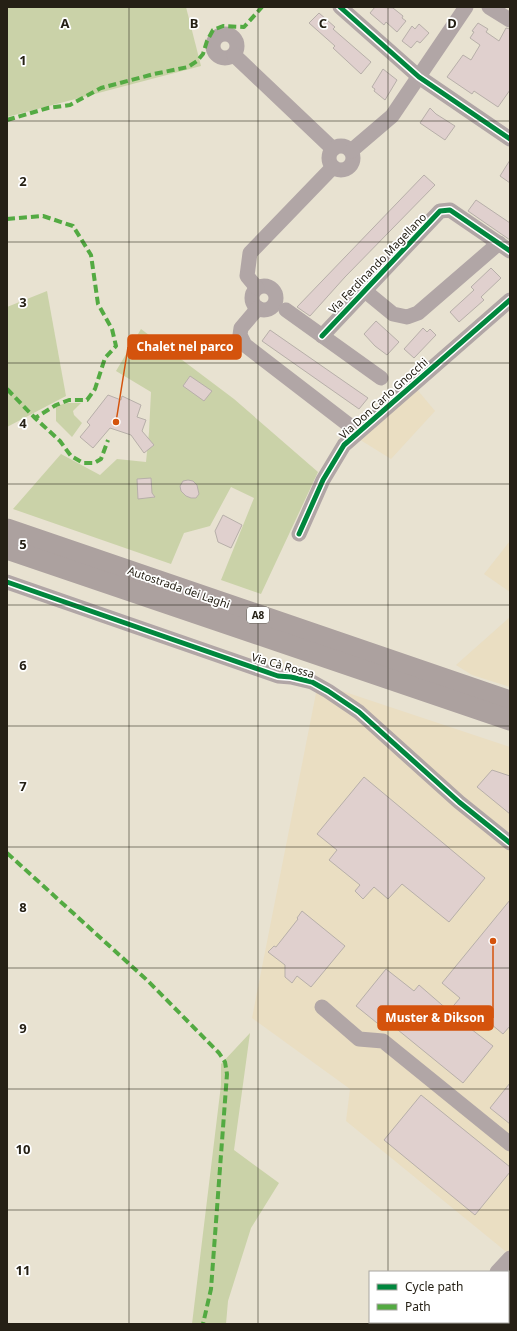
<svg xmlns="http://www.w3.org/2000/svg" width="517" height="1331" viewBox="0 0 517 1331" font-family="'Noto Sans',sans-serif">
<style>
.built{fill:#eadec2}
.green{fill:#cad2a8}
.building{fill:#e0d0ce;stroke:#b7afa9}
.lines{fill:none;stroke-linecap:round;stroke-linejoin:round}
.minor{stroke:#b1a6a6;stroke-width:15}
.highway{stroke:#aca19f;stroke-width:21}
.quiet{stroke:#53aa42;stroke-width:4;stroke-dasharray:8 4;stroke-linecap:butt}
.cycleway-casing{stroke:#fff;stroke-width:8}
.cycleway{stroke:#00873e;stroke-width:5}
.grid{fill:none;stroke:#252015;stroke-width:1;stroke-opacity:0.55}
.labels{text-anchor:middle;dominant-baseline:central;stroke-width:3.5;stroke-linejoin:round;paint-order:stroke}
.shield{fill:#fff;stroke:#66635b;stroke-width:1}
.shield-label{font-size:10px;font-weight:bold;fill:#252015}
.street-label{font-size:11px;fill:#252015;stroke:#fff}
.grid-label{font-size:13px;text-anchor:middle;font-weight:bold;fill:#252015;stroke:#fff;stroke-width:3.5;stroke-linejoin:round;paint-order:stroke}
.leader{fill:none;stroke:#d4530d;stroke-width:1.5}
.callout-dot{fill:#d4530d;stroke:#fff;stroke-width:1.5}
.callout{fill:#d4530d;stroke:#d4530d;stroke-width:1.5}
.callout-label{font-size:12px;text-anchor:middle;font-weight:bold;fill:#fff}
</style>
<rect width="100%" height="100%" fill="#e8e2d1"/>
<g class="built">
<polygon points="415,387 435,411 391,459 354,436"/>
<polygon points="510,541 510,592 484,574"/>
<polygon points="510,617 510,687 472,675 456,665"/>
<polygon points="318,683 510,747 510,1255 346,1121 350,1089 252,1018"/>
<polygon points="510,1272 510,1324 460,1324 462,1322 508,1322 508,1274"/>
</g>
<g class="green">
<polygon points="7,7 186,7 201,66 7,117"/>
<polygon points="47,291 66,396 7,427 7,307"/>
<polygon points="141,329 234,399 318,472 261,594 221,580 254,498 231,487 210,526 184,533 171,564 13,509 61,454 100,475 117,459 146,462 149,432 151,392 116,371"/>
<polygon points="67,403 81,403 73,411 74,415 82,423 72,437 56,421 56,406"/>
<polygon points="250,1033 234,1150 279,1183 251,1228 228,1301 226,1324 192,1324 221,1085 221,1064"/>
</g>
<g class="building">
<polygon points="375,7 393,8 403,16 402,18 406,21 397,32 386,22 384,25 370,13"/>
<polygon points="319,13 335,27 333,29 371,62 361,74 333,48 335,46 309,23"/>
<polygon points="478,23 488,29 486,32 499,41 506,28 510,29 510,90 498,107 474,91 472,94 447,77 463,55 471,60 480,45 470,38 474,32 472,31"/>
<polygon points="419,24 429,33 420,43 417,41 411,48 402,41 412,26 415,29"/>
<polygon points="383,69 397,80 385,100 374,91 375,89 372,87"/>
<polygon points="430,108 436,114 455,126 445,140 420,123"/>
<polygon points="510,160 510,183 500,176"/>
<polygon points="424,175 435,185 345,277 310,316 297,307"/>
<polygon points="476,200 510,223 510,240 468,211"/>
<polygon points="491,268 501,278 481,297 484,300 459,322 450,312 474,290 471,287"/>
<polygon points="376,321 399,342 387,355 375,346 364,334"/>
<polygon points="423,328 427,332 430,329 436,335 414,358 404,349"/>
<polygon points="270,330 368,398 359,409 262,341"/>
<polygon points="190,376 212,391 204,401 183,386"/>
<polygon points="108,395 121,400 122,396 141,405 137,417 146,420 142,431 154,445 144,453 131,435 110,428 93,448 80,437 90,425 87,422"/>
<polygon points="151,478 152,493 155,497 138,499 137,479"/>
<polygon points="188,480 193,481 197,485 199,494 196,498 191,498 186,496 181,491 180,486 183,481"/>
<polygon points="223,515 242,525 231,548 218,542 215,531"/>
<polygon points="492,770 510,776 510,814 477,787"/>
<polygon points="364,777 485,878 449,922 402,884 388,899 374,887 363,899 355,891 360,885 329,860 337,850 317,834"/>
<polygon points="510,900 510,1026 503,1034 473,1009 462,1022 493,1046 463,1083 387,1021 382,1027 356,1006 386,969 414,991 419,985 449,1011 460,998 442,983"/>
<polygon points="302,911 345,946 311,987 297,976 292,983 285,977 285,965 268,952 274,946 276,947 298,919 297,918"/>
<polygon points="510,1083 510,1124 490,1108"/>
<polygon points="421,1095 510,1167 510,1172 475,1215 384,1140"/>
</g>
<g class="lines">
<g class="minor">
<polyline points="340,7 419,77 510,139"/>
<polyline points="489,7 510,20"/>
<circle cx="225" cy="46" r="12"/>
<polyline points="234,55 333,149"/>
<circle cx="341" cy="158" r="12"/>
<polyline points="351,151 392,116 466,7"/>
<circle cx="264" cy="298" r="12"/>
<polyline points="257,288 247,276 250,253 333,167"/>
<polyline points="365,291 393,314 407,317 418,313 499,243"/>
<polyline points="258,308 241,328 240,335 245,345 358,432"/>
<polyline points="286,310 381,378"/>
<polyline points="322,336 440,211 450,210 510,251"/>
<polyline points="299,534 323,480 344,445 510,300"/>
<polyline points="7,582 278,676 291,677 312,682 328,691 359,712 459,802 510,843"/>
<polyline points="322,1007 359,1039 383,1041 510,1144"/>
<polyline points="497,1272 510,1258"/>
<polyline points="449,1324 451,1322"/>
</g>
<g class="highway">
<polyline points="7,529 510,701"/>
<polyline points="7,549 510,720"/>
</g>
<g class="quiet">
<polyline points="7,120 48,108 70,105 101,88 154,74 188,67 197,61 203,54 207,41 213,30 223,26 244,27 262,7"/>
<polyline points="7,219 43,216 73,226 91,255 98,304 112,329 116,346 105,358 95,389 87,400 69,400 56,405 35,418"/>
<polyline points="7,389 35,418 60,441 71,456 83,463 94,463 101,459 108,440"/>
<polyline points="7,853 148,981 219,1053 225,1062 227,1074 211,1289 203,1324"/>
</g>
<defs>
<g id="cycleway">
<polyline points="340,7 419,77 510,139"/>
<polyline points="322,336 440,211 450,210 510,251"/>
<polyline points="299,534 323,480 344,445 510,300"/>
<polyline points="7,582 278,676 291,677 312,682 328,691 359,712 459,802 510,843"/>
</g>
</defs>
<use href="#cycleway" class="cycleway-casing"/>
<use href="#cycleway" class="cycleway"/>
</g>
<path class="grid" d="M129,7V1324M258,7V1324M388,7V1272M7,121H510M7,242H510M7,363H510M7,484H510M7,605H510M7,726H510M7,847H510M7,968H510M7,1089H510M7,1210H510M388,1322V1324"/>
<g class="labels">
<rect class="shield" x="247" y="607" width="22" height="16" rx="3"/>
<g class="shield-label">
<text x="258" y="615">A8</text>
</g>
<g class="street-label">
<text transform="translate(377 263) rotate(-46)">Via Ferdinando Magellano</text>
<text transform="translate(383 398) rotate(-42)">Via Don Carlo Gnocchi</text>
<text transform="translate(179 587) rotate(19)">Autostrada dei Laghi</text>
<text transform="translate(283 665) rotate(16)">Via Cà Rossa</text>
</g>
</g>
<g class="grid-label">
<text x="65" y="28">A</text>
<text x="194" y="28">B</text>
<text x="323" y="28">C</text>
<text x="452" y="28">D</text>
<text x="23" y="65">1</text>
<text x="23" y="186">2</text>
<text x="23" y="307">3</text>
<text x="23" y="428">4</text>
<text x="23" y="549">5</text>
<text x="23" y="670">6</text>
<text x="23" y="791">7</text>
<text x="23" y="912">8</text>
<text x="23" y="1033">9</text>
<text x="23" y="1154">10</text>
<text x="23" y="1275">11</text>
</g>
<path class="leader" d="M116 422L128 347M493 941L493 1018"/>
<g class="callout-dot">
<circle cx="116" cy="422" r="4"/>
<circle cx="493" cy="941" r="4"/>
</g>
<g class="callout">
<rect x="128" y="335" width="113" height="24" rx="4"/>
<rect x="378" y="1006" width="115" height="24" rx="4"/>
</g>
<g class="callout-label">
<text x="185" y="351">Chalet nel parco</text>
<text x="435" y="1022">Muster &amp; Dikson</text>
</g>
<rect width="517" height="1331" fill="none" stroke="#252015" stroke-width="16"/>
<rect x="369" y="1271" width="140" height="52" fill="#ffffff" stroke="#a8a6a1"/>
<rect x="377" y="1284" width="20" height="6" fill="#00873e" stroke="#a8a6a1"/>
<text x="405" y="1291" font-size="12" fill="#252015">Cycle path</text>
<rect x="377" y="1304" width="20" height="6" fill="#53aa42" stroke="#a8a6a1"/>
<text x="405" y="1311" font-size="12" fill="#252015">Path</text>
</svg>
